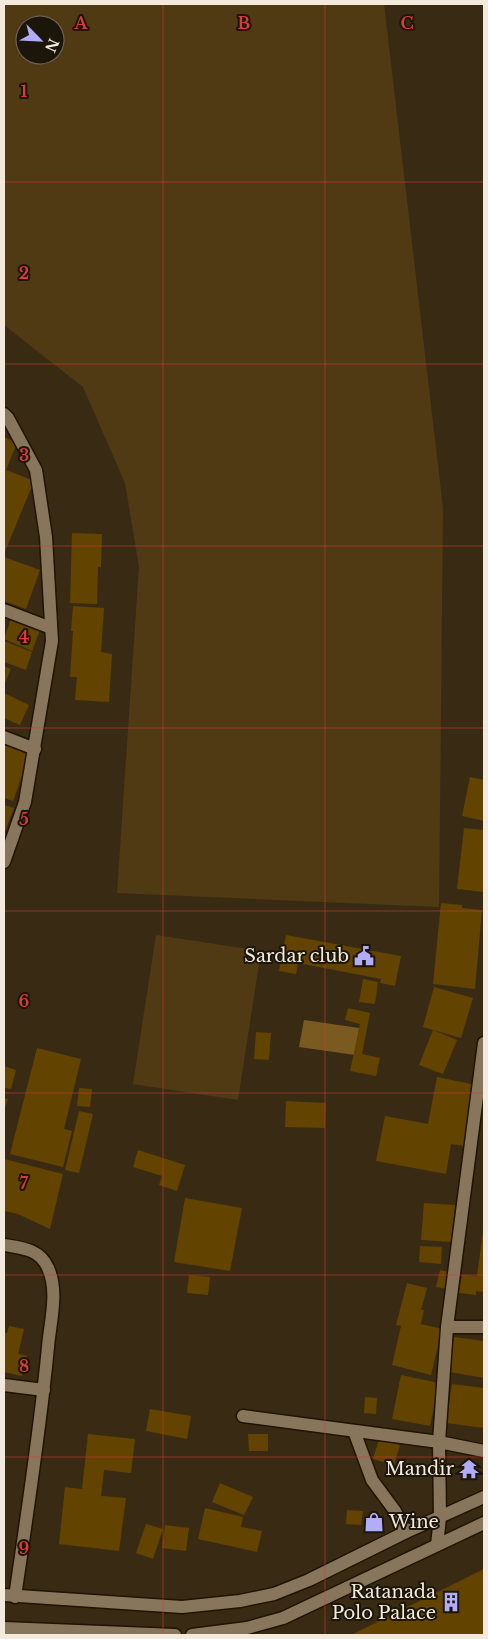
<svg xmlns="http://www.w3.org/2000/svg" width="488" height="1639" viewBox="0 0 488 1639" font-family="'Libre Baskerville',serif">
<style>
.green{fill:#503a14;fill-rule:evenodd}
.water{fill:#7a5a20}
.building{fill:#624300}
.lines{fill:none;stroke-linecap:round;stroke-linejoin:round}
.minor-casing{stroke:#201300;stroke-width:15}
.minor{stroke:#87765c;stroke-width:12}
.grid{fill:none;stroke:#d93b3a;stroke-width:1;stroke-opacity:0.55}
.labels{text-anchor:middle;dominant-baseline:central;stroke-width:4;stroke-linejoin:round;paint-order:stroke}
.poi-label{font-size:18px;fill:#f4eadc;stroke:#1b150a;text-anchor:end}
.grid-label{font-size:16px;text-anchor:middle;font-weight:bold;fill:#d93b3a;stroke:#1b150a;stroke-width:4;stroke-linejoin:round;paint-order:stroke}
</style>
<rect width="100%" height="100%" fill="#392b13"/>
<g class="green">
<path d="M4,4H384L443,508L439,907L117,893L139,567L125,483L83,387L4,325ZM25,25H55V55H25Z"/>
<polygon points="156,935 261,951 238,1100 133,1084"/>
</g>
<polygon class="water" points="304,1020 359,1028 355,1055 299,1047"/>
<g class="building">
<polygon points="4,437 17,443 6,470 34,481 4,554"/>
<polygon points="72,533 102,534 101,567 98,567 97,604 70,603"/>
<polygon points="4,557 40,570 26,609 4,601"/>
<polygon points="73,606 104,608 101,652 112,654 109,702 75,700 77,677 70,677 73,631 71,631"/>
<polygon points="11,618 40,630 32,651 4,639"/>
<polygon points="4,641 32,652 26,670 4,662"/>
<polygon points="4,666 11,669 4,685"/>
<polygon points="4,693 29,705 20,725 4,718"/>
<polygon points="4,742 31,751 13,801 4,798"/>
<polygon points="470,777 484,780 484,821 462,816"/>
<polygon points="4,805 14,808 4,834"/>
<polygon points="464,828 484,830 484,892 457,889"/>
<polygon points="441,903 462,905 462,908 482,910 475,989 433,984"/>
<polygon points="286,935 401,956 395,986 380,983 381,979 298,963 296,974 279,971"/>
<polygon points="363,979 378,982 375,1004 359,1002"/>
<polygon points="434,987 473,998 461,1038 423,1027"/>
<polygon points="348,1008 370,1013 362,1054 380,1058 376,1076 350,1071 360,1024 345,1020"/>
<polygon points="433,1030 457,1040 443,1074 419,1065"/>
<polygon points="256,1032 271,1033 269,1060 254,1059"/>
<polygon points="37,1048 81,1059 64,1129 72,1131 63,1167 10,1154"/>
<polygon points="4,1066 16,1070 11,1089 4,1088"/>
<polygon points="437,1077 476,1085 464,1146 451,1144 446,1174 376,1161 385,1116 428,1124"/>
<polygon points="79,1088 92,1089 90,1107 77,1106"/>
<polygon points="4,1098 8,1099 4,1110"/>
<polygon points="286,1101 326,1103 325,1128 285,1127"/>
<polygon points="79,1111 93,1114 79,1173 65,1170"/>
<polygon points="138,1150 185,1165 177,1191 159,1185 162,1176 133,1167"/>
<polygon points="4,1159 63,1174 50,1229 18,1214 4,1211"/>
<polygon points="185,1198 242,1208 230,1271 174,1262"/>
<polygon points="424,1203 455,1205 452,1242 421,1240"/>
<polygon points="483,1231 484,1292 476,1291 476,1295 459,1293 462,1275 477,1276"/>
<polygon points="420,1246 442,1247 441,1264 419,1262"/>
<polygon points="440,1270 450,1272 446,1289 436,1287"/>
<polygon points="189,1275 210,1277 208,1295 187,1293"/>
<polygon points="407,1283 427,1288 421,1310 424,1310 421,1324 442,1329 431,1375 392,1365 401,1326 396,1325"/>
<polygon points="9,1326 24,1329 18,1354 27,1356 22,1376 4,1372 4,1332 7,1333"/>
<polygon points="454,1337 484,1341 484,1378 449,1372"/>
<polygon points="401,1375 439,1383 430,1426 392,1419"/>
<polygon points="452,1384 484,1388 484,1428 446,1423"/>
<polygon points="365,1397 377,1398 376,1414 364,1413"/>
<polygon points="150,1409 191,1416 187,1439 146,1431"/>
<polygon points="88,1434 135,1439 131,1473 104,1470 101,1496 126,1498 119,1551 59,1544 65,1487 82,1489"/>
<polygon points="248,1434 268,1434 268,1451 249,1451"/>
<polygon points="379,1439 400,1445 394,1465 373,1459"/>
<polygon points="220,1483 253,1497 244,1515 212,1502"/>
<polygon points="205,1508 243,1517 241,1527 262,1531 257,1552 198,1539"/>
<polygon points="347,1510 363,1511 361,1525 346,1524"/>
<polygon points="146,1524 163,1529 153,1559 136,1553"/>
<polygon points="165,1525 189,1528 186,1551 162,1548"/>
<polygon points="484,1569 484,1635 351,1635"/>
</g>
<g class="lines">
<defs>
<g id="minor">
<polyline points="4,414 8,418 36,470 46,537 52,641 25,802 4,862"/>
<polyline points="4,610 51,628"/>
<polyline points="4,737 35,749"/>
<path d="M4,1245C22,1248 40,1249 48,1268C59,1292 50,1322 48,1347C40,1431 27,1514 15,1597"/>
<polyline points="447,1327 484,1327"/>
<polyline points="4,1385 44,1390"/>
<polyline points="243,1416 439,1442 484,1451"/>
<polyline points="354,1431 372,1480 395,1511 406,1532"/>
<polyline points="437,1545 440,1518 439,1442 447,1327 484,1043"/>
<polyline points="4,1595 182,1607 240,1601 274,1594 309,1580 406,1532 484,1497"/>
<polyline points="4,1628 175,1635"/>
<polyline points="192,1635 247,1628 283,1618 484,1523"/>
</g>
</defs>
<use href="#minor" class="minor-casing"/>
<use href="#minor" class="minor"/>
</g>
<path class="grid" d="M163,4V1635M325,4V1635M4,182H484M4,364H484M4,546H484M4,728H484M4,911H484M4,1093H484M4,1275H484M4,1457H484"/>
<defs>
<symbol id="civic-bare" viewBox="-9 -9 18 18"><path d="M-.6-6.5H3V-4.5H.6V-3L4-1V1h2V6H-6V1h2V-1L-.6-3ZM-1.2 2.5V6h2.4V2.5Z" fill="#b1adfa" stroke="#1b150a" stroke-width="2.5" paint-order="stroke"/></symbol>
<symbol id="temple-bare" viewBox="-9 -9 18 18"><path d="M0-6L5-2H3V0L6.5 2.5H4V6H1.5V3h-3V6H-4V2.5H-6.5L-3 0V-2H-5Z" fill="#b1adfa" stroke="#1b150a" stroke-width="2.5" paint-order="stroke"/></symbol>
<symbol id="shop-bare" viewBox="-9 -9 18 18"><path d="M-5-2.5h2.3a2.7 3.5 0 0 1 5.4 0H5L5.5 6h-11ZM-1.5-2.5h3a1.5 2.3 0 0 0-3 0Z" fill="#b1adfa" stroke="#1b150a" stroke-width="2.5" paint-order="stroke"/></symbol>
<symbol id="building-bare" viewBox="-9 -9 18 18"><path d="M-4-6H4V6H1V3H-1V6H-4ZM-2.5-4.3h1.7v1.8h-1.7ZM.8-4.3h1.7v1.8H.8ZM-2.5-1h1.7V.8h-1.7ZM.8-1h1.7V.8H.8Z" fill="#b1adfa" stroke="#1b150a" stroke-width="2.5" paint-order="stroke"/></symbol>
</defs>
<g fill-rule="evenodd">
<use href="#civic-bare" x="350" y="942" width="28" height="28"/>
<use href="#temple-bare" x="455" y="1455" width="28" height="28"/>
<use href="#shop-bare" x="360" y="1508" width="28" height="28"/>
<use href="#building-bare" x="437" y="1588" width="28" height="28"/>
</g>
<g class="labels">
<g class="poi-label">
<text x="349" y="956">Sardar club</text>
<text x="454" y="1469">Mandir</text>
<text x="389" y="1522" text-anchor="start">Wine</text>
<text x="436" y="1592">Ratanada<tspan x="436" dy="21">Polo Palace</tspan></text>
</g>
</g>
<g class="grid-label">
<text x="81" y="29">A</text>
<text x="244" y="29">B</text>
<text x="407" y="29">C</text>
<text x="24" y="97">1</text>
<text x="24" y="279">2</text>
<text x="24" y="461">3</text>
<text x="24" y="643">4</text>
<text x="24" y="825">5</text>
<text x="24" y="1007">6</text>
<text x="24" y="1189">7</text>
<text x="24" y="1372">8</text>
<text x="24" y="1554">9</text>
</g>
<rect width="488" height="1639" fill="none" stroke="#f4eadc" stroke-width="10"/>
<g transform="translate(40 40) rotate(114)"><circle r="24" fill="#1b150a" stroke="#726a5e"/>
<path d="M0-4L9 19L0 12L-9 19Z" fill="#b1adfa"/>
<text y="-8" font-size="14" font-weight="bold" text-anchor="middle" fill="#f4eadc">N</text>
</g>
</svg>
